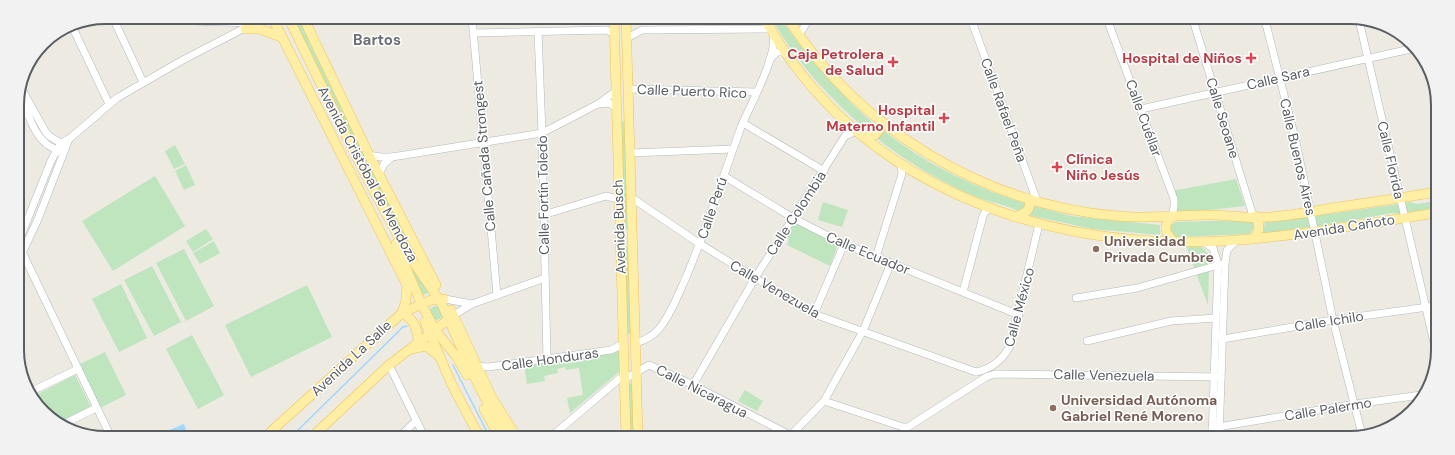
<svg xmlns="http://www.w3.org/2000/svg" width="1455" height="455" viewBox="0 0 1455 455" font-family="'DM Sans',sans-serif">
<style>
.green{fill:#bee5be}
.water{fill:#a0d7ff}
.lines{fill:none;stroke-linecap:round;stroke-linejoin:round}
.stream{stroke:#a0d7ff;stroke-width:1.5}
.minor-casing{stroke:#b4b8bc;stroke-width:8}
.major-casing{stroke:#f2c356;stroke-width:10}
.minor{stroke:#fff;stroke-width:7}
.major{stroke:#ffefa5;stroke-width:9}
.health-dot{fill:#e0444e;stroke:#fff;stroke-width:1.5}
.education-dot{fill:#8d6e63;stroke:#fff;stroke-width:1.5}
.labels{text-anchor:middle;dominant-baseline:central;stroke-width:3;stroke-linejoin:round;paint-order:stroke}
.health-label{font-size:14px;font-weight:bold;fill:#be3a42;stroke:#fff;text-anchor:end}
.street-label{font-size:14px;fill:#5a5e63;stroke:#fff}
.education-label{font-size:14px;font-weight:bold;fill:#785e54;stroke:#fff;text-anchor:start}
.neighbourhood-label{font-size:15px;font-weight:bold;fill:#6b7075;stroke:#fff}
.rim{fill:none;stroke:#5a5e63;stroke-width:2}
</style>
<rect width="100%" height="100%" fill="#edeae2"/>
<g class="green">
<polygon points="293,17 299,17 310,44 412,249 415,261 395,226"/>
<path d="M772,19H781C810,59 841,97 879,128L869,132C830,99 797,63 772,19Z"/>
<polygon points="622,121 625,123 628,228 626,230 623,230 620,122"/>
<path d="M883,130C925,164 975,188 1027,204L1023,214C1008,204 990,203 974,196C938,181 906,161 875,137Z"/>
<polygon points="175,145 185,164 174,169 165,151"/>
<polygon points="186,165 195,185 184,190 175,171"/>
<polygon points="155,176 185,226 113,271 82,221"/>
<polygon points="1236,179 1245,206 1174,214 1172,191"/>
<polygon points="1436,201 1436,208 1406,213 1404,203 1410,202 1417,204"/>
<polygon points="823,202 848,210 842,227 818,220"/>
<polygon points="1399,204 1401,214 1392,213 1317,227 1315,216"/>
<polygon points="1031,205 1071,216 1160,225 1160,235 1093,229 1028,215"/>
<polygon points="1308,217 1310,227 1263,234 1265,222"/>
<polygon points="1249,220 1253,223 1254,228 1249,234 1176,237 1171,233 1170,226 1176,222"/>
<polygon points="795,223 838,244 830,266 787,245 789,240 785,237 792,225"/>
<polygon points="206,229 213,239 193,252 186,241"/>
<polygon points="214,241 220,253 200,264 193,253"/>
<path d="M1186,245C1200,246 1210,247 1209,263L1194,268Z"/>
<polygon points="624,247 628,247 631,334 625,333"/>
<polygon points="184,249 214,306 186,321 156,263"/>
<polygon points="402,251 430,292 420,296"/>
<polygon points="152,266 181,322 154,336 124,280"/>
<polygon points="1209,268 1208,305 1196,273"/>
<polygon points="121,284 147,338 119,352 92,299"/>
<polygon points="307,285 332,337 251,377 225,325"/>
<circle cx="436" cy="313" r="7"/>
<polygon points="192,335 224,395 198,409 166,349"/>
<polygon points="619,349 620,371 570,413 567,398 583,395 579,368 566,370 565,367 557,369 558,373 544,376 545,381 527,384 524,364"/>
<polygon points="105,352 126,395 100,408 80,364"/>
<polygon points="75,375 91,407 60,422 43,412 34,396"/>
<polygon points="633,383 634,436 631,436 628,384"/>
<polygon points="745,390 763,401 757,411 738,401"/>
</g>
<polygon class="water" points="184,424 187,433 181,435 169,435 167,431"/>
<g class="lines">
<g class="stream">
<polyline points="453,365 489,436"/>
<polyline points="292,436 403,327 407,326"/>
</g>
<defs>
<g id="minor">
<polyline points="101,18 253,23"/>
<polyline points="113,18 143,82"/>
<polyline points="472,18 497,295"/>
<polyline points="971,19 1037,201"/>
<polyline points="1107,19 1174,199 1174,206 1172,217"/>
<polyline points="1193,20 1253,216"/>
<polyline points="1265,20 1296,142 1333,320 1362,435"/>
<polyline points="1359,20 1435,347"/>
<polyline points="71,24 109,104"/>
<polyline points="538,31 542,133 547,359"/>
<polyline points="473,33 606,30 614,33"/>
<polyline points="799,35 809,19"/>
<polyline points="627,38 642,30 771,29"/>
<polyline points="770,59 777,52 786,52"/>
<polyline points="20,86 45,131 49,136 64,145"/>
<polyline points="628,89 756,92"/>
<path d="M25,98C25,112 36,137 48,145C52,148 56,149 60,152"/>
<polyline points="598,104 610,103 616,108"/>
<polyline points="1141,109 1415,48"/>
<polyline points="17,119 31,110"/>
<polyline points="743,123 824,171"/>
<polyline points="630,153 733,149"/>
<polyline points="369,155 380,157 392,157 542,133 598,104 616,91"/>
<polyline points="379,174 384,164 392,157"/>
<polyline points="724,176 793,218 844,244 1019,315"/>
<polyline points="632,198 700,244 814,314 976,372"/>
<polyline points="543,215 606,196 618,199"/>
<polyline points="1203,242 1213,248 1218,264 1212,438"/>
<polyline points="18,243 51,161 61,143 69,139 117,98 181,61 266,17"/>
<polyline points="23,254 110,435"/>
<polyline points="876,257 902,174 901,164"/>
<polyline points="18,262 38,219 69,139"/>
<polyline points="963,292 983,216 985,212 990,209"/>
<polyline points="1076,298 1137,288 1222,264"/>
<polyline points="445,299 472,304"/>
<polyline points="814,314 844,244"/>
<polyline points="454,315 472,304 545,278"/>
<polyline points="1223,339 1333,320 1435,306"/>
<polyline points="1087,341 1171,321 1216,318"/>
<path d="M636,343C645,340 653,336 659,329C671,314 679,293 687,275C707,227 723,177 741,127C750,105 778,56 773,34"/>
<polyline points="389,365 424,436"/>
<polyline points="477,366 488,367 611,350 623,344"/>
<path d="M976,372C991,369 1003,359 1010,346L1039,224"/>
<polyline points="693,385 755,278 845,136 858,130"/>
<polyline points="32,391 78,369"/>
<polyline points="824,401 903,427 908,427 986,377 995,374 1221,377"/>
<polyline points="64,424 96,408"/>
<polyline points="1212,428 1355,404 1421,395"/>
<polyline points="400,436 416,421"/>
<polyline points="552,436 619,379 630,376 649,365 693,385 790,435"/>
<polyline points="789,437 824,401 863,331 891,263"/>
<polyline points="1219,438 1225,264 1227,250 1237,240"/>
</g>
<g id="major">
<polyline points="272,17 408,287"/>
<polyline points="288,17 365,174 408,254 442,304 470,368 488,404 507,436"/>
<polyline points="303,17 369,155 436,285"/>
<polyline points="614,18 626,436"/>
<polyline points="626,18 638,436"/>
<path d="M765,19C855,184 1042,251 1222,241C1294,237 1365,224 1436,213"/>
<path d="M788,19C860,130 985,205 1117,216C1148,219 1179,215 1210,215C1229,215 1249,219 1268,217C1290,216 1311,212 1332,208C1367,203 1401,198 1436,192"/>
<polyline points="255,22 258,17"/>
<polyline points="245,29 260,29 281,37"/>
<polyline points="864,136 875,135 884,124"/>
<path d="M1014,217C1025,214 1033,210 1028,198"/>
<path d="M1171,218C1162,226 1166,234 1173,241"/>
<path d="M1252,239C1260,233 1261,225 1255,216"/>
<polyline points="396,244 421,303 435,330 456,356 467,375"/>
<polyline points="451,310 492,398 516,436"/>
<path d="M402,313C414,319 418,329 418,342"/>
<polyline points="402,313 406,300 407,285"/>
<polyline points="425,322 452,385 479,436"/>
<polyline points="411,349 426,346 439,356"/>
<polyline points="484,409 499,436"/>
<polyline points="267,435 402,313 431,300 444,299"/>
<polyline points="313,436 389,365 453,316"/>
</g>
</defs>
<use href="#minor" class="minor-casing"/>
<use href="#major" class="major-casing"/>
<use href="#minor" class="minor"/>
<use href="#major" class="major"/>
</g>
<g class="health-dot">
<path d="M1249 52h4v4h4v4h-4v4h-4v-4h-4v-4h4z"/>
<path d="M891 56h4v4h4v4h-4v4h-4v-4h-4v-4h4z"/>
<path d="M942 112h4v4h4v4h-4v4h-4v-4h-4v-4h4z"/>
<path d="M1055 161h4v4h4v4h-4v4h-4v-4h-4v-4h4z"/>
</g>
<g class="education-dot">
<circle cx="1096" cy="249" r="4"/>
<circle cx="1053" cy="408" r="4"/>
</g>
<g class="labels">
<g class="health-label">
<text x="884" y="54">Caja Petrolera<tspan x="884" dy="16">de Salud</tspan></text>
<text x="1242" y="58">Hospital de Niños</text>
<text x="935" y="110">Hospital<tspan x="935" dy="16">Materno Infantil</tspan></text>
<text x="1066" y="159" text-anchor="start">Clínica<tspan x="1066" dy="16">Niño Jesús</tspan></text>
</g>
<g class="street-label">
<text transform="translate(1278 78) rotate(-13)">Calle Sara</text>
<text transform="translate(692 91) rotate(2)">Calle Puerto Rico</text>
<text transform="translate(1004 110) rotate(70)">Calle Rafael Peña</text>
<text transform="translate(1144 118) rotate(70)">Calle Cuéllar</text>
<text transform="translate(1223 118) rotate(73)">Calle Seoane</text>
<text transform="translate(484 156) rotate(-95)">Calle Cañada Strongest</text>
<text transform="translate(1298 157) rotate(77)">Calle Buenos Aires</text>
<text transform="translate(1391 160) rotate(77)">Calle Florida</text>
<text transform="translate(368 174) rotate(62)">Avenida Cristóbal de Mendoza</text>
<text transform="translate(543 195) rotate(-91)">Calle Fortín Toledo</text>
<text transform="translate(712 208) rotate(-71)">Calle Perú</text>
<text transform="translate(796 213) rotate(-57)">Calle Colombia</text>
<text transform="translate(619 227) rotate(-92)">Avenida Busch</text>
<text transform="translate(1344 227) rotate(-9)">Avenida Cañoto</text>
<text transform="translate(868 253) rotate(23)">Calle Ecuador</text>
<text transform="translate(775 289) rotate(30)">Calle Venezuela</text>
<text transform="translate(1019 307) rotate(-75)">Calle México</text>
<text transform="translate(1329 321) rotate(-9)">Calle Ichilo</text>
<text transform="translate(351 358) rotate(-43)">Avenida La Salle</text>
<text transform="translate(550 359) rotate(-8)">Calle Honduras</text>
<text transform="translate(1104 375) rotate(1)">Calle Venezuela</text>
<text transform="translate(702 391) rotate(27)">Calle Nicaragua</text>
<text transform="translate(1328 409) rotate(-9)">Calle Palermo</text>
</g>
<g class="education-label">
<text x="1104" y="241">Universidad<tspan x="1104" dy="16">Privada Cumbre</tspan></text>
<text x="1061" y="400">Universidad Autónoma<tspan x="1061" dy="16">Gabriel René Moreno</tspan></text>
</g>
<g class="neighbourhood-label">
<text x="377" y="40">Bartos</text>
</g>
</g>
<path d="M0 0H1455V455H0ZM105 24H1350A81 81 0 0 1 1431 105V350A81 81 0 0 1 1350 431H105A81 81 0 0 1 24 350V105A81 81 0 0 1 105 24Z" fill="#f2f2f3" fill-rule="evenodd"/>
<path class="rim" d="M105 24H1350A81 81 0 0 1 1431 105V350A81 81 0 0 1 1350 431H105A81 81 0 0 1 24 350V105A81 81 0 0 1 105 24Z"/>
</svg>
